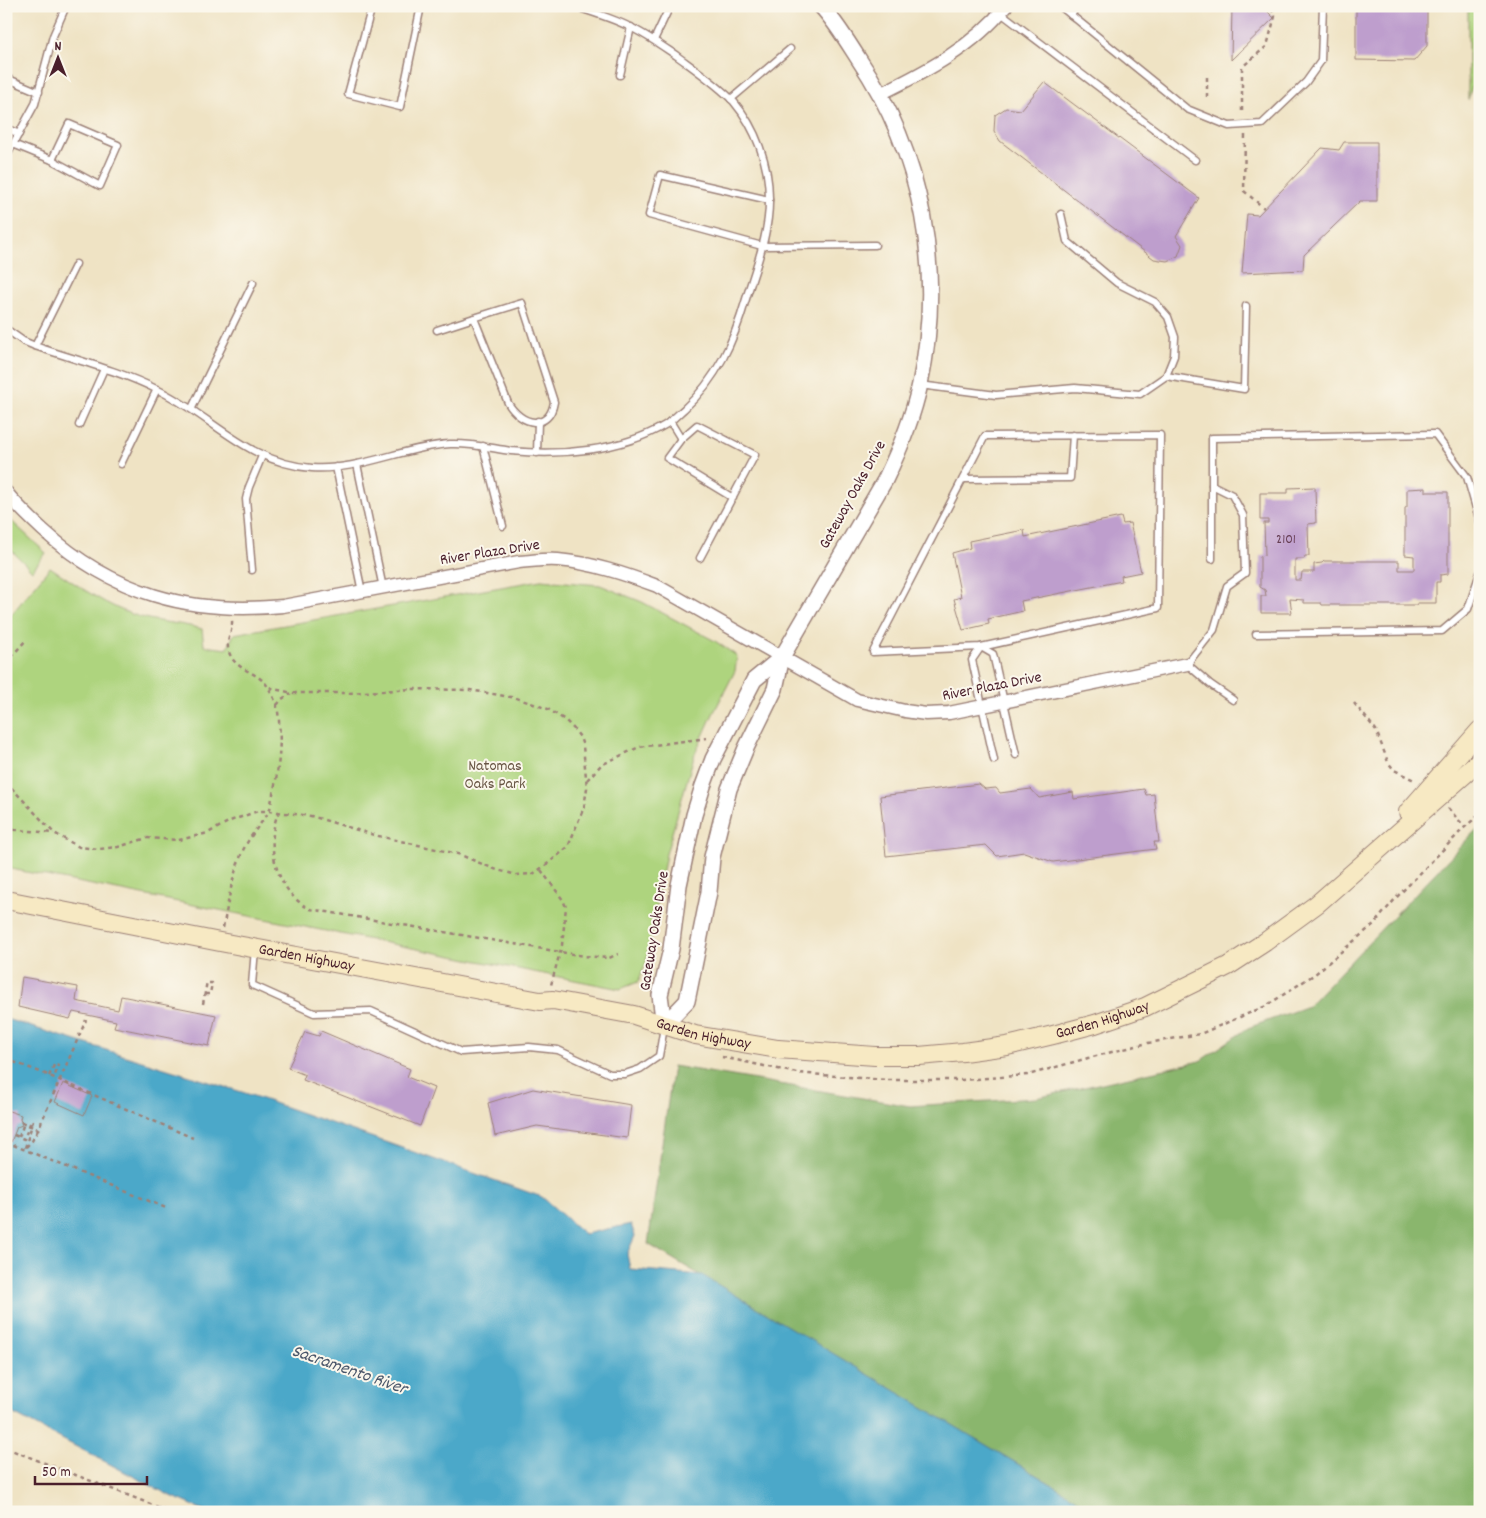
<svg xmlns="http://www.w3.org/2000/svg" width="1486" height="1518" viewBox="0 0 1486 1518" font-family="Dekko,sans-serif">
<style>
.green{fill:#aed47e;stroke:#7c7a54}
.forest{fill:#8ab66d;stroke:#6a6a4c}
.water{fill:#4ba8c9;stroke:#4a647a}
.building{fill:#be9ecd}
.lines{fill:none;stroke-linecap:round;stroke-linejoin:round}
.service-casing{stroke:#9c8178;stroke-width:9}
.minor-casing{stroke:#9c8178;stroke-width:15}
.tertiary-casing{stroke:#9c8178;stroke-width:18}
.secondary-casing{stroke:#9c8178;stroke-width:20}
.path{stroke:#9c8178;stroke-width:2.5;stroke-dasharray:4 4;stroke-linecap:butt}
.service{stroke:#fff;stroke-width:6}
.minor{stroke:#fff;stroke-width:12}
.tertiary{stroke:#fff;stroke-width:15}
.secondary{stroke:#f7e9c3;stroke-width:18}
.path-bridge{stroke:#9c8178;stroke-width:2.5;stroke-dasharray:4 4;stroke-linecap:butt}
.labels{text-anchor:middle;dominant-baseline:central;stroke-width:4;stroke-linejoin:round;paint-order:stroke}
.number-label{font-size:14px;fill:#673f54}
.street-label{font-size:16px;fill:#4a1f2b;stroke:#fbf7ec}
.park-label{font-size:16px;fill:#685544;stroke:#fbf7ec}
.water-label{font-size:18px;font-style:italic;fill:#4a566a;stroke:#fbf7ec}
</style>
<rect width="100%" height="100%" fill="#fbf7ec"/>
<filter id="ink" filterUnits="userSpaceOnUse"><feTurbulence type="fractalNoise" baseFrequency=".02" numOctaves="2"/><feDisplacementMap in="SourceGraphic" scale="10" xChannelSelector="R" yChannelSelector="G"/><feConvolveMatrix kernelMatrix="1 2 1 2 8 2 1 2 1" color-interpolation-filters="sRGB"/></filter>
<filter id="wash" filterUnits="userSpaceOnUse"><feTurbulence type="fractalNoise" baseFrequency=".0096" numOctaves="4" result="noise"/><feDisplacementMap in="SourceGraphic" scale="20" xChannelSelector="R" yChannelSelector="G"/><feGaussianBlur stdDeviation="1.12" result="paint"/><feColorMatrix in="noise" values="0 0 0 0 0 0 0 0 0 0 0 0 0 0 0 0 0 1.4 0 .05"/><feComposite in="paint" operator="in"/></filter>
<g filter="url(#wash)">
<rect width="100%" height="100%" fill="#efe3c4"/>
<g class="green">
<polygon points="1468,6 1480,6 1480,63 1468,100"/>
<polygon points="6,516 46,553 32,571 6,545"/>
<path d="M50,567C79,586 108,608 141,617C161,623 182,623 202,629L204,646L227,649L234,634L541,580L600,585L642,602L715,641L737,656L735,671L712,716L694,756L666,854L646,964L638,982L620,989L6,868V621Z"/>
</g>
<polygon class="forest" points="1480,826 1480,1512 1098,1512 648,1244 673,1066 910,1106 1036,1098 1200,1061 1248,1028 1308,1006"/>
<polygon class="water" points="6,1019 245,1093 542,1197 584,1234 631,1224 635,1236 627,1254 630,1269 702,1275 1098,1512 208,1512 169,1495 6,1410"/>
<g id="blocks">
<g class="building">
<polygon points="1232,6 1262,6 1274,18 1231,60"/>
<polygon points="1356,6 1427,6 1427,46 1414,61 1356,60"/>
<polygon points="1044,82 1199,198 1176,236 1182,245 1178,256 1167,261 1154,259 1000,141 994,131 995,115 1006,108 1021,110"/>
<polygon points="1344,142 1377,142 1377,201 1360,201 1304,255 1303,270 1242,273 1247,214 1258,215 1322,148 1339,150"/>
<polygon points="1315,487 1316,523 1308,524 1309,556 1305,556 1304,559 1295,559 1295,580 1301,580 1302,572 1314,572 1314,564 1322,563 1324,561 1399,561 1399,570 1414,570 1414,556 1405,555 1405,508 1407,507 1407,489 1426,488 1426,492 1448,492 1448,574 1440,575 1440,582 1436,582 1436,603 1417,603 1417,605 1322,605 1321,603 1304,603 1304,600 1290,599 1292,613 1261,613 1261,596 1266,596 1265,590 1260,587 1260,556 1265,555 1264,523 1268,523 1268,520 1260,520 1260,493 1288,493 1288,488"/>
<polygon points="1121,517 1123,524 1130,523 1141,572 1121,576 1122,581 1021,601 1023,611 988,619 989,624 963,630 954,599 961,597 952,553 970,548 969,541 1024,530 1025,537"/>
<polygon points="979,784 985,789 996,788 1000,793 1031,789 1039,798 1073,792 1074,799 1144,789 1146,795 1154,794 1159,842 1154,842 1156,849 1053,862 1024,852 997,856 986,845 886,856 880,796"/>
<polygon points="22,977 78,987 76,1001 118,1010 121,996 216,1015 209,1046 114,1027 116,1021 73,1012 70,1019 18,1007"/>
<polygon points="321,1031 410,1069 407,1077 434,1088 420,1126 303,1080 305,1075 288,1068 305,1032 319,1036"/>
<polygon points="63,1083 92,1096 84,1115 55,1102"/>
<polygon points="533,1089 631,1105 627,1138 537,1126 495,1136 488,1103"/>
<polygon points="6,1110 21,1115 20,1119 22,1125 17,1127 11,1142 6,1140"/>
</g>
</g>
</g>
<g filter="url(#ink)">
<use href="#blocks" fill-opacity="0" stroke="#9c8178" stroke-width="1"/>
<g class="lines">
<defs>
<g id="service">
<polyline points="372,6 348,94 400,107 421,6"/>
<polyline points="1060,6 1187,109 1229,126 1262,124 1306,82 1321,61 1323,6"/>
<polyline points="1001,13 1195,160"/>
<polyline points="1071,15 1077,6"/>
<polyline points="654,40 670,6"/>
<polyline points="620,75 631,27"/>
<polyline points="6,78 39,92"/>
<polyline points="731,99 790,49"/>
<polygon points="69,124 118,145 100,186 52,160"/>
<polyline points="6,128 19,134"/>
<polyline points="13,144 52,160"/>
<polyline points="6,157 35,104 53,36 66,6"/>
<polyline points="769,200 660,175 649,215 762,246 875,245"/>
<polyline points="1061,214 1067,241 1117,283 1155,302 1168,317 1175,337 1174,356 1166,376 1244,389 1246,306"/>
<path d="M522,303L554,402C549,432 521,425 508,403L474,318Z"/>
<path d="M6,329L23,341L35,346C75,360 118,370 156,389C212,415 246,463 312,468C360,471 403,447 450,444C471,443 490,448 511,451C560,456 621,451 665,425C672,421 678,414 684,409C717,379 734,341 746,299C756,266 770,232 769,198C769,164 756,128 734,102C718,85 696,70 677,56C662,46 647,35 630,27C612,18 592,12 573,6"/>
<polyline points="437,330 474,318"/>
<polyline points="35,346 76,264"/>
<polyline points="920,385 996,395 1075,388 1140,394 1166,376"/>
<polyline points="192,408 253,283"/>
<polyline points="670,421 681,439"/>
<polyline points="79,425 104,369"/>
<polygon points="1160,435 1158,608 981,647 873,652 985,436"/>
<polyline points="483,446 503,526"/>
<polyline points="537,453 538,421"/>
<polyline points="121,464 157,389"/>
<polyline points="357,464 383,588"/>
<polyline points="336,467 362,592"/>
<polyline points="963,479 1070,478 1073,435"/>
<polyline points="1212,485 1212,559"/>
<polyline points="700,558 755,455 697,425 681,439 667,458 733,498"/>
<polyline points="252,570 246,499 249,487 262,456"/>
<polyline points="1256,634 1442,631 1468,609 1480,573"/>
<polyline points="1233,700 1210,684 1187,664 1214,630 1227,586 1245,573 1243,515 1232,495 1212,485 1212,438 1435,434 1467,477 1480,522"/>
<polyline points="994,760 972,660 981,647 993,654 1016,755"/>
<polyline points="255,949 252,985 314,1013 371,1011 461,1052 529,1047 558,1050 610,1074 625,1074 640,1069 659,1056 664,1027"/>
</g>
<g id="minor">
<path d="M880,94C927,71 973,47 1006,6"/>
<path d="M6,492C17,506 30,518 43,530C113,594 190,615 283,606L519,562C532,561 545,559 558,560C592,563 625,574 657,586L857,700L905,711L926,714L949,713L1187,664"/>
</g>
<g id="tertiary">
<path d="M664,1025L687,1001L709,892L712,857L729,789L746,748L775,689L782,657L885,480C900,449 913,417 920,384C944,272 923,154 858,58C847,41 835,21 821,6"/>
<polyline points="664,1025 660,995 671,949 679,885 694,815 703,786 713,759 754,680 782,657"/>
</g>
<g id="secondary">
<polyline points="1408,812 1480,730"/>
<path id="s1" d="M6,900L220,942L540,1001L553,1000L634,1015L695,1035L778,1049L875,1056H919L963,1052L1007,1046L1053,1035L1095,1024L1145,1007L1228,966L1265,942L1317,904L1480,761"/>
</g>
</defs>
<use href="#service" class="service-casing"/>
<use href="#minor" class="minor-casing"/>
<use href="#tertiary" class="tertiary-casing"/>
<use href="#secondary" class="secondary-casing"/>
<g class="path">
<polyline points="1207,77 1207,100"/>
<polyline points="1242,111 1242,67 1267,46 1275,16 1270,6"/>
<polyline points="1245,135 1244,191 1264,208"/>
<polyline points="6,663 26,640"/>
<polyline points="1354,703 1376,730 1388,762 1394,770 1416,781"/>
<polyline points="277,705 282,699 291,693"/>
<polyline points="587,780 601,765 639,747 707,738"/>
<polyline points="6,782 54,833 79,847 99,849 118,847 147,838 179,840 208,833 230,821 258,811 269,811 311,816 374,835 458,854 497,870 517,875 533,874 550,862 568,847 584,807 587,788 583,746 580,737 573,728 565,720 548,709 516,698 470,690 411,689 349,693 293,693 274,689 267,686"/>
<polyline points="1448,808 1464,826"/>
<path d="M279,811C264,844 276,892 310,909L584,956L609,958L618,954"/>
<polyline points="6,829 54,833"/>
<polyline points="541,870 563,900 566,907 562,945 551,985"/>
<path d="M223,928C228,904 231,881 240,858C246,840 258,828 268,813C271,809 271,803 272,798C279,770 282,741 278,712C277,703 271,691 266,684C255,671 235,670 229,652C225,640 233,632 232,620"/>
<polyline points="205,994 210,994 212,983 209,983"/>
<polyline points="203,1004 207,981"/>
<polyline points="722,1057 797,1073 886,1080 962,1080 1028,1075 1088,1058 1148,1043 1200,1034 1266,1006 1315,974 1374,924 1396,898 1465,827 1480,814"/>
<polyline points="6,1059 43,1073 193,1138"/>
<polyline points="49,1076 55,1063 58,1065 54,1079"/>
<polyline points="14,1135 24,1139 31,1121 33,1121 25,1148"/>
<polyline points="19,1137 24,1123 21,1122"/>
<polyline points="6,1142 166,1208"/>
<polyline points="26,1147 32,1141 37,1132"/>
<polyline points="6,1448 171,1512"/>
</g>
<use href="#service" class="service"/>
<use href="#minor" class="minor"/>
<use href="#tertiary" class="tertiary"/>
<use href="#secondary" class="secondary"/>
<g class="path-bridge">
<polyline points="21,1122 38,1129"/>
<polyline points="37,1132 86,1020"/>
</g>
</g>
</g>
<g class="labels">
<g class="number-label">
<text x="1286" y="540">2101</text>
</g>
<g class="street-label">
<text transform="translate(853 495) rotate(-61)">Gateway Oaks Drive</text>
<text transform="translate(490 553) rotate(-9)">River Plaza Drive</text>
<text transform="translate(992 687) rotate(-11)">River Plaza Drive</text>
<text transform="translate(655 931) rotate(-81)">Gateway Oaks Drive</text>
<text stroke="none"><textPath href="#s1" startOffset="306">Garden Highway</textPath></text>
<text stroke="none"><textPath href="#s1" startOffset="1116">Garden Highway</textPath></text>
<text stroke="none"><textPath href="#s1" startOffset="711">Garden Highway</textPath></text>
</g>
<g class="park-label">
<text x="495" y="766">Natomas<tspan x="495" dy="18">Oaks Park</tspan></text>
</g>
<g class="water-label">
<text transform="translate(349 1371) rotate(19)">Sacramento River</text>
</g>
</g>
<rect width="1486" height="1518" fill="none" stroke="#fbf7ec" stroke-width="25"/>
<g transform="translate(58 58)" stroke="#fbf7ec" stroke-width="4" paint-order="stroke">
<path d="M0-4L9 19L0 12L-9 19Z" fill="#4a1f2b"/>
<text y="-8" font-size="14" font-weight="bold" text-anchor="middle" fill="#4a1f2b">N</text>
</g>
<path d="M35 1476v8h112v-8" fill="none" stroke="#4a1f2b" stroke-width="2.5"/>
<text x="42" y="1476" font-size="15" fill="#4a1f2b" stroke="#fbf7ec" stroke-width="4" paint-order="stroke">50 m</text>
</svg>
